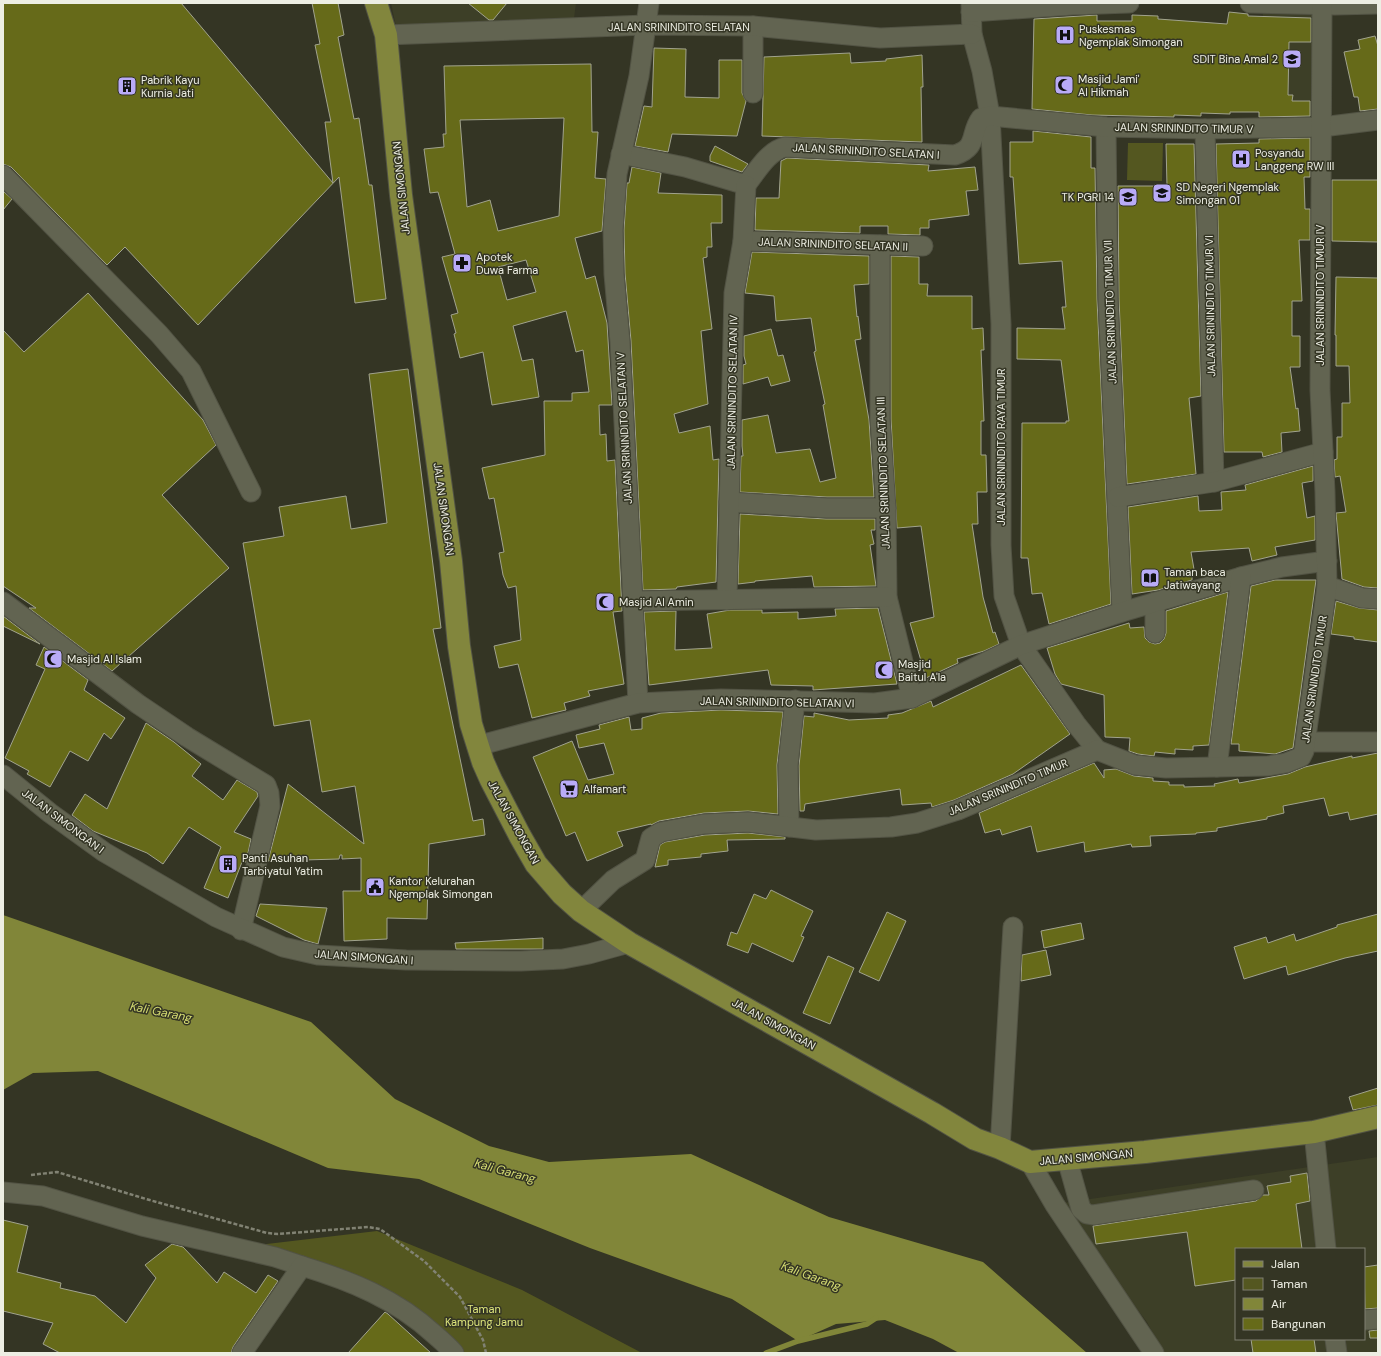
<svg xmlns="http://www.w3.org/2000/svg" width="1381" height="1356" viewBox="0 0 1381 1356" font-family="'DM Sans',sans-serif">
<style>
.built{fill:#3d3f27;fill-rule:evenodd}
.green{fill:#545720}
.water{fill:#818639}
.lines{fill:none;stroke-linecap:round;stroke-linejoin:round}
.stream{stroke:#818639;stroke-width:5.5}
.building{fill:#666a19;stroke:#a1a38e;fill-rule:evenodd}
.minor-casing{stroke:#525344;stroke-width:21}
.major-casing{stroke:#525344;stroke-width:24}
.path{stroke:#818273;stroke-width:2.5;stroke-dasharray:4 2;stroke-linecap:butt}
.minor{stroke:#626451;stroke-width:19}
.major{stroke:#82863d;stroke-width:22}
.labels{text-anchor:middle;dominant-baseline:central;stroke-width:3;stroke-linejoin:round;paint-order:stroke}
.street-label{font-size:11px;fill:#edeee3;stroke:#343524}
.poi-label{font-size:11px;fill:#edeee3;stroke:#343524;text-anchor:start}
.park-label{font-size:11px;fill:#dde57b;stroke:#343524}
.water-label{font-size:12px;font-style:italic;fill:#d5dc72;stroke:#343524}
</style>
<rect width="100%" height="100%" fill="#343524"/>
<g class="built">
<polygon points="391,3 576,3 573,26 397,31"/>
<polygon points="1263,10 1317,13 1321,121 1258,124"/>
<path d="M1378,1157V1353H1163L1147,1322L1056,1204ZM1236,1249H1364V1339H1236Z"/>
</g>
<g class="green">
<polygon points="1128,143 1163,143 1162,181 1127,180"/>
<polygon points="377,1231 522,1290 642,1353 465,1353 451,1336 392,1295 250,1246"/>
</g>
<polygon class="water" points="3,915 311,1022 395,1099 489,1146 549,1162 691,1154 829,1217 983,1262 1087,1353 959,1353 933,1339 885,1320 836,1324 798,1341 732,1299 590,1248 419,1179 328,1168 98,1071 33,1073 3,1090"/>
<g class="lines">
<polyline class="stream" points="766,1353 798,1341 867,1324 876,1318"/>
</g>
<g class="building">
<polygon points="3,3 181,3 333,183 325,122 331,122 315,45 320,44 312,3 338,3 344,35 338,37 354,119 359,118 369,185 372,185 386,299 355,303 339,177 198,325 125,247 107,265 11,167 3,164"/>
<polygon points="468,3 507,3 493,20 489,20"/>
<polygon points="1229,12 1248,14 1248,16 1311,18 1311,42 1289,42 1288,95 1293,95 1292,101 1310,101 1310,116 1259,117 1259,112 1230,112 1230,114 1201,113 1201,116 1174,115 1174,117 1092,115 1032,109 1034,19 1097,15 1097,21 1132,21 1132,15 1158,16 1158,19 1227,24"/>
<polygon points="1375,36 1378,46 1378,109 1360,111 1358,97 1354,97 1344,52 1360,49 1358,40"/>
<polygon points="654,48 686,49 685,97 719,98 719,60 742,60 742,93 746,101 737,136 672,134 668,152 635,146 644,106 652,107"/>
<polygon points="850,53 851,63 886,61 886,59 922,55 923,87 921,87 922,142 762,136 764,57"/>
<path d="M591,64L592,132H598L595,178L606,179L602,231L575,238L586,279L595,276L607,323L612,405H599L600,435L606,434L607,461L615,460L622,611L613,612L624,684L588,691L590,696L564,703L566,710L532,718L518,664L499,668L494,646L521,640L516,586L508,588L503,575L499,553L504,552L494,498L489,499L482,468L545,455L544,401H572V393L589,392L583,350L576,352L566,311L513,326L522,361L533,359L539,397L492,405L483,352L460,358L454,334L456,333L451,315L458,313L442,257L455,254L438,192L430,193L424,149L444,147L443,134H446L444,66ZM564,118L559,216L498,231L490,200L467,207L460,120ZM526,260L536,292L507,300L498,267Z"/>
<polygon points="1033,131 1091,137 1091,168 1095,168 1097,299 1111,604 1049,624 1042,593 1032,594 1028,558 1021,558 1022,423 1066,423 1066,421 1069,421 1061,360 1017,359 1017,328 1065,329 1062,307 1066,307 1062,261 1019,264 1013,177 1010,177 1010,142 1033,142"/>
<polygon points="1310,138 1310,177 1304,177 1305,209 1310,209 1310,240 1299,240 1302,301 1292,301 1292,336 1300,336 1300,367 1290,367 1296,409 1298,408 1300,431 1281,433 1282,452 1263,457 1262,452 1224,452 1216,144 1259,143 1259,139"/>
<polygon points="1166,144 1194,144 1201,396 1189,398 1196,474 1127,484 1119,299 1118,186 1167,186"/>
<polygon points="715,146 748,164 742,172 710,161 710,156"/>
<polygon points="787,158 929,165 928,171 975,167 978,190 966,191 969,215 929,220 929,228 920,228 920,235 888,234 888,226 860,226 860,233 755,230 756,198 779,198 781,161"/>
<polygon points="632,167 661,173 658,193 722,195 722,223 711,223 712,247 707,247 707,257 703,258 712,329 701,331 708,404 674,414 679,433 710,426 713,460 719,459 716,582 677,587 676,589 643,590 631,341 625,273 624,230 627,183 629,183"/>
<polygon points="1332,180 1378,180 1378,242 1332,241"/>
<polygon points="3,191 12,199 3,210"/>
<polygon points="752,252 869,256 869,284 854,285 857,317 858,316 861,339 855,340 869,420 874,497 827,497 740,492 741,456 743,456 742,446 742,420 768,415 776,453 810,449 820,482 836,478 823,405 825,404 814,352 816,351 811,318 776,321 774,296 745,293"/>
<polygon points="891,256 919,257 919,284 928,284 927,296 972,296 972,329 983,328 984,350 981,350 984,421 981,421 981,455 986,455 987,492 977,492 978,524 972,524 983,597 993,633 995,632 999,644 984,651 957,659 958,663 926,678 910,623 934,617 921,526 897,528 891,419"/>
<polygon points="1336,277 1378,278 1378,588 1364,587 1342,579 1336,513 1346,512 1340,476 1335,477 1334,460 1337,459 1337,437 1342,437 1342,403 1350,403 1349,366 1336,366 1336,335 1335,335"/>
<polygon points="88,293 203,420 216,445 162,495 229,568 112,671 29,608 36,608 3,586 3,330 24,352"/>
<polygon points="771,329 778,356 783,355 790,381 771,386 768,377 743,384 743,365 746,364 744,356 744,336"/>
<polygon points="408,369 441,628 433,629 473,821 483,819 485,835 429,844 427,919 387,918 387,939 344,941 343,891 361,891 361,858 342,859 342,855 340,855 339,859 268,861 288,784 364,844 355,786 322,792 310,720 274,726 243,543 284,536 279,507 346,496 351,529 387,523 369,374"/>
<polygon points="1313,466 1313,481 1302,483 1307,518 1315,516 1315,540 1275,547 1277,555 1252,561 1249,548 1191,552 1195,575 1192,576 1192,580 1158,590 1132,594 1128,507 1198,496 1199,511 1222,510 1221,492 1246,490 1245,485"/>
<polygon points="740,514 826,519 875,519 875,530 871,530 874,544 870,545 876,586 814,587 812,576 755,581 755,582 738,584"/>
<polygon points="1275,580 1316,580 1293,748 1275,754 1239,751 1239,744 1231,744 1251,586"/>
<polygon points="1228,592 1209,745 1193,746 1193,750 1175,749 1175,754 1155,752 1154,756 1138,754 1129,751 1130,738 1105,737 1104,695 1061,684 1055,674 1047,648 1129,623 1130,628 1144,627 1145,638 1149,642 1155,644 1160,643 1164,639 1166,633 1166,611"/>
<polygon points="1336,601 1359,608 1378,610 1378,642 1354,639 1354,637 1331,634"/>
<polygon points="878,608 897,684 813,690 813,686 771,685 768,670 649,685 644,612 676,611 675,650 712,648 707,614 730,610 762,610 762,613 798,612 798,619 836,616 835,609"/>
<polygon points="3,616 40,644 3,626"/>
<polygon points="44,647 88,680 84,690 125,718 111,739 104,733 88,761 70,751 50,787 27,774 29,771 5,758 45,669 36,665"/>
<polygon points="1021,665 1070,734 1013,774 954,800 932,807 931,803 902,805 900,789 805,804 804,811 800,811 799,766 804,716 814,717 814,713 849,720 888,718 888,715 902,713 931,701 933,707"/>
<polygon points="721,710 783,712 777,765 778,814 748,811 704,813 659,821 651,825 651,824 617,832 623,846 587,861 575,832 566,836 533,757 572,741 588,780 614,774 604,743 579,748 576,735 600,729 599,725 629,717 631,730 642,729 642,718 661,713"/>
<polygon points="146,723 174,742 201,764 192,776 223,800 237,780 257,792 258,796 234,832 251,839 246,862 242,862 228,898 204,888 221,847 189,827 163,864 147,853 93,831 72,815 85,794 107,809"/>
<polygon points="1378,753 1378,814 1350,820 1348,812 1329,816 1324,798 1283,806 1284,813 1267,817 1267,819 1217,828 1217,831 1196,833 1196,834 1150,836 1151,846 1132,847 1131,844 1085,852 1084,842 1037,852 1031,826 1002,835 1000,829 985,833 979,813 1094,763 1104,778 1104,770 1116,769 1134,776 1153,778 1153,781 1169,782 1169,785 1184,785 1184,787 1215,786 1214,784 1238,779 1239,783 1288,774 1305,767 1352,756 1352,758"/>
<polygon points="748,833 785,837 785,839 727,840 728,851 701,854 701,857 668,860 668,865 655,867 660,845 665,842 705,835"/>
<polygon points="771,890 813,911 801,936 804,937 793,962 752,943 748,953 727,945 731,932 737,934 754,894 766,899"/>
<polygon points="260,904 327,908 318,944 304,940 256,916"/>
<polygon points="887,912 906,921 879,981 859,972"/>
<polygon points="1378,914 1378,951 1345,958 1288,975 1286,966 1244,979 1234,947 1266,937 1268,943 1294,934 1296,941 1337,927 1337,925"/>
<polygon points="1081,923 1084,939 1044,948 1041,931"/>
<polygon points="543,938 543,949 456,949 455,943"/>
<polygon points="1046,950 1051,975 1021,981 1022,955"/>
<polygon points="828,956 854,968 830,1024 803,1013"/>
<polygon points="1378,1088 1378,1105 1353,1110 1349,1097"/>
<polygon points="1307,1173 1310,1201 1296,1204 1302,1249 1236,1249 1236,1280 1195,1286 1187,1232 1096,1244 1093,1226 1256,1201 1263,1195 1269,1195 1267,1186 1291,1182 1290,1176"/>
<polygon points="3,1220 28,1226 17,1272 61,1283 60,1288 95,1296 126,1323 156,1278 145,1265 172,1244 183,1247 217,1283 224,1272 256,1293 268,1275 278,1281 233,1347 231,1353 60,1353 43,1344 53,1323 3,1311"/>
<polygon points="1378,1265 1378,1308 1365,1309 1364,1267"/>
<polygon points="385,1312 388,1314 431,1353 348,1353"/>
<polygon points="1378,1330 1378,1338 1370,1338 1369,1331"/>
<polygon points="1251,1339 1314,1339 1316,1353 1253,1353"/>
</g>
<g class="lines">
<defs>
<g id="minor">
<polyline points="971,3 972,34 982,71 990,116 996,230 1001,324 1001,545 1004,596 1021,645 1076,724 1097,750"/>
<polyline points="1250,3 1335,5 1378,4"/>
<polyline points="971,12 1072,5 1129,3"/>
<polyline points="753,26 753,93"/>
<polyline points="386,35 646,25 753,26 880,38 972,34"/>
<polyline points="1106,127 1108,299 1122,612"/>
<polyline points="1205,129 1214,482"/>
<path d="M621,154L685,167L746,185C757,171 768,151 785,147L955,155C979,147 969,134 981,118L990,116L1106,127L1205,129L1322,127L1378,120"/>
<polyline points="3,175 159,334 191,371 251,492"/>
<polyline points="743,241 923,246"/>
<polyline points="880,245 880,419 886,508 887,597 912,698"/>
<polyline points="1118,497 1214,482 1323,452"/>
<polyline points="729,502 827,508 886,508"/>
<polyline points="1327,586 1362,598 1378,599"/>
<polyline points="727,600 734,293 743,241 746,185"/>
<polyline points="632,601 887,597"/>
<polyline points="3,602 138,704 187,737 266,785 269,793 270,806 241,930"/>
<polyline points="1155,633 1155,602"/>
<polyline points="638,703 620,342 614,274 613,230 617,174 639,76 649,3"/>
<polyline points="1306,742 1378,742"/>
<polyline points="477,746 638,703 721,699 875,703 912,698 1021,645 1122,612 1241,577 1282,567 1327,561"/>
<polyline points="1217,767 1241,577"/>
<polyline points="3,775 50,813 104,852 216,917 283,947 318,955 406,960 521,961 563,959 589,954 629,943"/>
<polyline points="789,827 788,765 795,700"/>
<polyline points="581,911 613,880 645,860 651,838 661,832 704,824 748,822 816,830 891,827 917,823 958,810 1097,750 1135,765 1166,768 1268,766 1286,763 1301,757 1304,751 1327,586 1325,492 1320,390 1322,5"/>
<polyline points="1314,1132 1326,1249"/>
<polyline points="1000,1148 1013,927"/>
<polyline points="1067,1159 1081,1209 1087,1214 1093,1215 1254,1190"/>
<polyline points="1030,1162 1055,1205 1154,1353"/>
<polyline points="3,1192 43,1196 142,1226 275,1257 302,1266"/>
<polyline points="1364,1320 1378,1319"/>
<polyline points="1335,1339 1337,1353"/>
<path d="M242,1353L302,1266C351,1281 396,1299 434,1334C441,1340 448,1346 454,1353"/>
</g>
<polyline id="major" points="376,3 386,35 401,195 451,561 459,646 471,724 483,762 491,780 520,836 536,864 562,894 581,911 629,943 932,1113 975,1139 1000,1148 1030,1162 1145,1152 1314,1132 1378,1117"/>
</defs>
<use href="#minor" class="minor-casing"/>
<use href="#major" class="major-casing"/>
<polyline class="path" points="31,1175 57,1172 146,1199 267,1233 278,1234 368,1227 380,1229 424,1261 460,1297 483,1340 486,1353"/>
<use href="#minor" class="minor"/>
<use href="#major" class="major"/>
</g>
<defs>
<symbol id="hospital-square" viewBox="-11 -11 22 22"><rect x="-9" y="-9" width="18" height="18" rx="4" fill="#b9abf7" stroke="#343524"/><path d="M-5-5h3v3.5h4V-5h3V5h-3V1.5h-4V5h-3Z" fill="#111"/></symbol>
<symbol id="school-square" viewBox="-11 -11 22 22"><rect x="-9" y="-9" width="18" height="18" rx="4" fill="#b9abf7" stroke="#343524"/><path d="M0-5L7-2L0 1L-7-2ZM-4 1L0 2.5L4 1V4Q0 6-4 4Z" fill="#111"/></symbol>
<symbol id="mosque-square" viewBox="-11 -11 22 22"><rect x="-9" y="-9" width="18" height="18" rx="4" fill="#b9abf7" stroke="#343524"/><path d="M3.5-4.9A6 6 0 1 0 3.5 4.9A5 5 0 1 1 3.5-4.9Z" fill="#111"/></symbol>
<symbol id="building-square" viewBox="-11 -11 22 22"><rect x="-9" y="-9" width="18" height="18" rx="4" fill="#b9abf7" stroke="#343524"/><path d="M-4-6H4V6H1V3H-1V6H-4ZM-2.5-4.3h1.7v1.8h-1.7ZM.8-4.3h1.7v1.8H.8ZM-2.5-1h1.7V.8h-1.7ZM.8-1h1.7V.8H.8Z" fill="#111"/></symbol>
<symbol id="pharmacy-square" viewBox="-11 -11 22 22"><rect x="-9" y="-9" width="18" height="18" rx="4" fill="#b9abf7" stroke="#343524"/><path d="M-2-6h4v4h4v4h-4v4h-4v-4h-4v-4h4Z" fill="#111"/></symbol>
<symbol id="library-square" viewBox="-11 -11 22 22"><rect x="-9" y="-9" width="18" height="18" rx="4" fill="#b9abf7" stroke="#343524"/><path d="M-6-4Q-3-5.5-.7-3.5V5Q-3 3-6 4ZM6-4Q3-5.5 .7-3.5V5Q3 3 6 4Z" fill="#111"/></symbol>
<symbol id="supermarket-square" viewBox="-11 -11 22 22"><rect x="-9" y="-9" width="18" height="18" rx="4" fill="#b9abf7" stroke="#343524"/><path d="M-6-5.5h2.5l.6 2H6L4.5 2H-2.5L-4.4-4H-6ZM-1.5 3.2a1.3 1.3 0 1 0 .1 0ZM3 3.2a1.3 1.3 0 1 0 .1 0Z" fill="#111"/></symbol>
<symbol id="civic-square" viewBox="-11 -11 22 22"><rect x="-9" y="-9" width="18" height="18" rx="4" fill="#b9abf7" stroke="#343524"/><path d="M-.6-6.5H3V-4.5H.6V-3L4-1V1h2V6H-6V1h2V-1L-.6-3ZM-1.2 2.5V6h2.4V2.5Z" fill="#111"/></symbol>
</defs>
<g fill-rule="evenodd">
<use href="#hospital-square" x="1054" y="24" width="22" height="22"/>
<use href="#school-square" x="1281" y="48" width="22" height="22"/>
<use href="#mosque-square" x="1053" y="74" width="22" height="22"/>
<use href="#building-square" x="116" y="75" width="22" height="22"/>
<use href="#hospital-square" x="1230" y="148" width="22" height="22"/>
<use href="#school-square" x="1151" y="182" width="22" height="22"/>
<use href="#school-square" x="1117" y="186" width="22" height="22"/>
<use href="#pharmacy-square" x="451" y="252" width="22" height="22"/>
<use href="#library-square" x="1139" y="567" width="22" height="22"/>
<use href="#mosque-square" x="594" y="591" width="22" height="22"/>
<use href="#mosque-square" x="42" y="648" width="22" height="22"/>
<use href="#mosque-square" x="873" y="659" width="22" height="22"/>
<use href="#supermarket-square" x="558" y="778" width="22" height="22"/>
<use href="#building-square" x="217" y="853" width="22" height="22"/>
<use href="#civic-square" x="364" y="876" width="22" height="22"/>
</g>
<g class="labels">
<g class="street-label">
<text x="679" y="27">JALAN SRININDITO SELATAN</text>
<text transform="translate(1184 128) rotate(1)">JALAN SRININDITO TIMUR V</text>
<text transform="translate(866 151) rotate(3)">JALAN SRININDITO SELATAN I</text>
<text transform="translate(401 188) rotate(-96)">JALAN SIMONGAN</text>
<text transform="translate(833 244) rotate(2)">JALAN SRININDITO SELATAN II</text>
<text transform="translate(1320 295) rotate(-90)">JALAN SRININDITO TIMUR IV</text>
<text transform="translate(1210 306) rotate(-91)">JALAN SRININDITO TIMUR VI</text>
<text transform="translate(1110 312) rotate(-92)">JALAN SRININDITO TIMUR VII</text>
<text transform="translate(732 392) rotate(-89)">JALAN SRININDITO SELATAN IV</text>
<text transform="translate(624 428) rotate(-93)">JALAN SRININDITO SELATAN V</text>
<text transform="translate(1001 447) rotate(-90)">JALAN SRININDITO RAYA TIMUR</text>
<text transform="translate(883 473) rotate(-92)">JALAN SRININDITO SELATAN III</text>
<text transform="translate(444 509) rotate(82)">JALAN SIMONGAN</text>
<text transform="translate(1314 679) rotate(-82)">JALAN SRININDITO TIMUR</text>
<text transform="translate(777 702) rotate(1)">JALAN SRININDITO SELATAN VI</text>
<text transform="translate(1008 787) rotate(-23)">JALAN SRININDITO TIMUR</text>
<text transform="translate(63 821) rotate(37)">JALAN SIMONGAN I</text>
<text transform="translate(514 822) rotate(61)">JALAN SIMONGAN</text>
<text transform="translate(364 957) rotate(4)">JALAN SIMONGAN I</text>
<text transform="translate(774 1024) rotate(29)">JALAN SIMONGAN</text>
<text transform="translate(1086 1157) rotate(-5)">JALAN SIMONGAN</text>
</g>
<g class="poi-label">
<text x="1079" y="29">Puskesmas<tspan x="1079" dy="13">Ngemplak Simongan</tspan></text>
<text x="1278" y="59" text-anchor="end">SDIT Bina Amal 2</text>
<text x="1078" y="79">Masjid Jami'<tspan x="1078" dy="13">Al Hikmah</tspan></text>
<text x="141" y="80">Pabrik Kayu<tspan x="141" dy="13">Kurnia Jati</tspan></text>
<text x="1255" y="153">Posyandu<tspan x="1255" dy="13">Langgeng RW III</tspan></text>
<text x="1176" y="187">SD Negeri Ngemplak<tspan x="1176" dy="13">Simongan 01</tspan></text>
<text x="1114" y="197" text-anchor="end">TK PGRI 14</text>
<text x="476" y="257">Apotek<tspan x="476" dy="13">Duwa Farma</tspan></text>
<text x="1164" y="572">Taman baca<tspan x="1164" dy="13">Jatiwayang</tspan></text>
<text x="619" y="602">Masjid Al Amin</text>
<text x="67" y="659">Masjid Al Islam</text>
<text x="898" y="664">Masjid<tspan x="898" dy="13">Baitul A'la</tspan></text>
<text x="583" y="789">Alfamart</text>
<text x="242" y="858">Panti Asuhan<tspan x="242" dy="13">Tarbiyatul Yatim</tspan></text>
<text x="389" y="881">Kantor Kelurahan<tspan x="389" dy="13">Ngemplak Simongan</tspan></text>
</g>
<g class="park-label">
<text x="484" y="1309">Taman<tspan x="484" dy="13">Kampung Jamu</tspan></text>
</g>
<g class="water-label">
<text transform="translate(161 1012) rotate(11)">Kali Garang</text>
<text transform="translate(505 1171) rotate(15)">Kali Garang</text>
<text transform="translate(811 1276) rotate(20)">Kali Garang</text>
</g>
</g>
<rect width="1381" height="1356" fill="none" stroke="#edeee3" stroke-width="8"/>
<rect x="1235" y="1248" width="130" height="92" fill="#343524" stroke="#7e7f70"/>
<rect x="1243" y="1261" width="20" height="6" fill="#82863d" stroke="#7e7f70"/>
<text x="1271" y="1268" font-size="12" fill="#edeee3">Jalan</text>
<rect x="1243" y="1278" width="20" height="12" fill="#545720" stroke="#7e7f70"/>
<text x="1271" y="1288" font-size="12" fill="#edeee3">Taman</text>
<rect x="1243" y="1298" width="20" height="12" fill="#818639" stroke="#7e7f70"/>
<text x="1271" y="1308" font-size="12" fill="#edeee3">Air</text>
<rect x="1243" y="1318" width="20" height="12" fill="#666a19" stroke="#7e7f70"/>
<text x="1271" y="1328" font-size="12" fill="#edeee3">Bangunan</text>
</svg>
